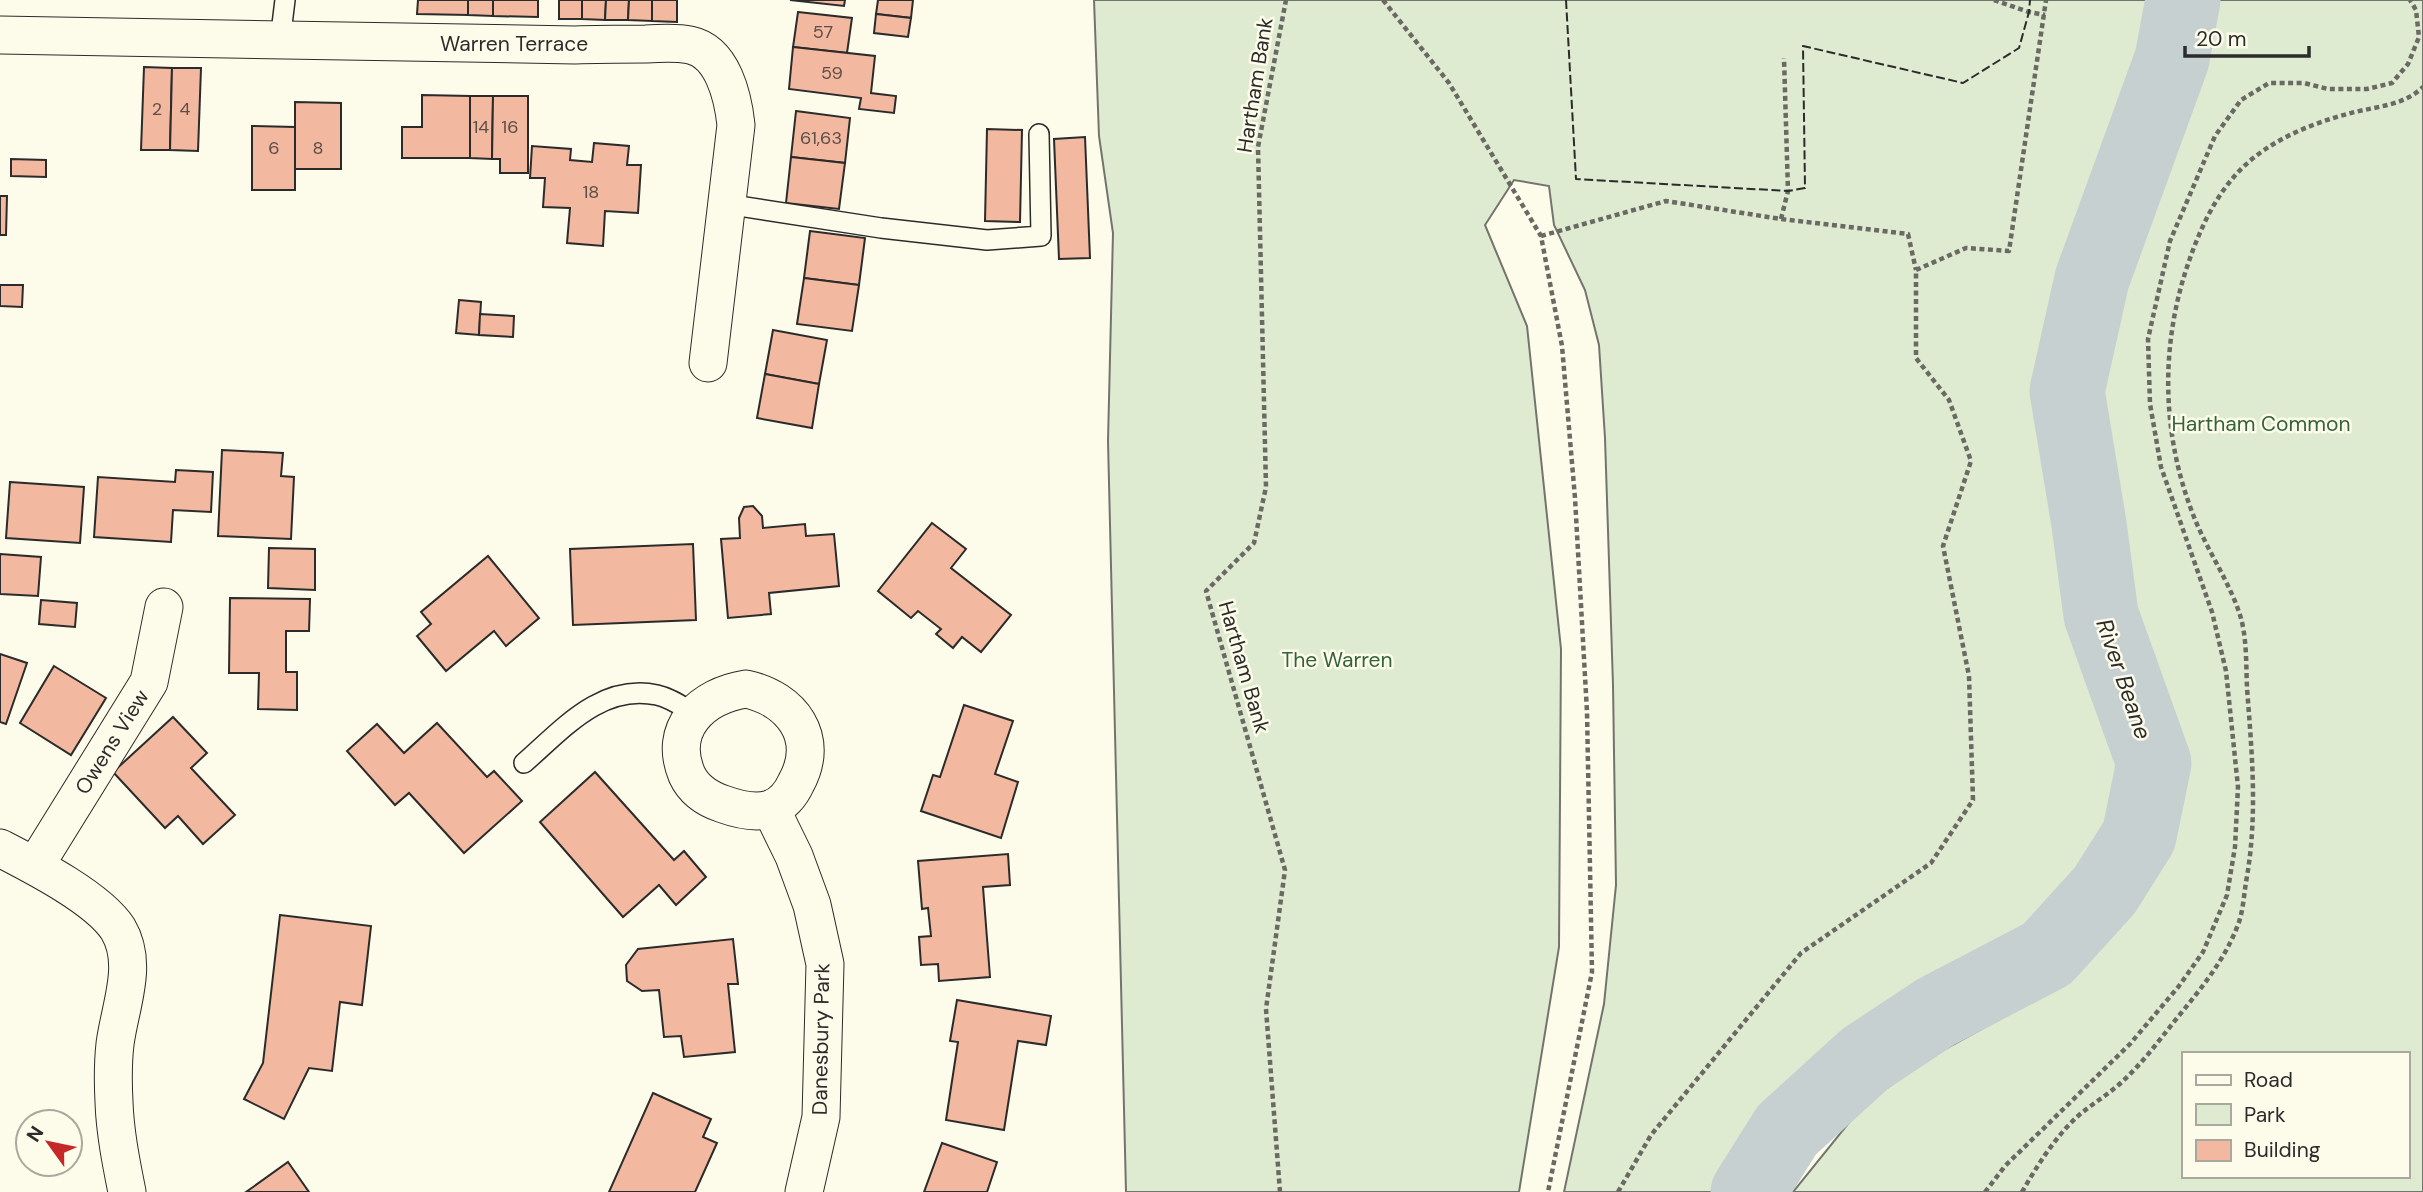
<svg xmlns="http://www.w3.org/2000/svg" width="2423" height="1192" viewBox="0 0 2423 1192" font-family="'DM Sans',sans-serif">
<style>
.green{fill:#deebd1;stroke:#74746e;stroke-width:2;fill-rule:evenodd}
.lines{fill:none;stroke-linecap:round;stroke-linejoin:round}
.river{stroke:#c7d0d0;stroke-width:75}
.building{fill:#f2b8a0;stroke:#2b2b2b;stroke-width:2}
.service-casing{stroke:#2b2b2b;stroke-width:22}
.minor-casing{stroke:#2b2b2b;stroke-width:39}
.path{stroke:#6a6964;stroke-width:4.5;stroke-dasharray:5 3.5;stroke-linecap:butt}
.service{stroke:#fdfbea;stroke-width:19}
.minor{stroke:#fdfbea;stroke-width:37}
.fence{stroke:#2b2b2b;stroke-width:2;stroke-dasharray:9 3.5;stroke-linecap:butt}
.labels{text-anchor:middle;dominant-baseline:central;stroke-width:5;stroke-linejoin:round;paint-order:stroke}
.number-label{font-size:18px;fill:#5d4e48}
.street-label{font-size:21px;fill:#2b2b2b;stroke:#fdfbea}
.park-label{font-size:21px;fill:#34623c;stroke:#fdfbea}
.water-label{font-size:23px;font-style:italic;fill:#2b2b2b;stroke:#fdfbea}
</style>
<rect width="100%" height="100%" fill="#fdfbea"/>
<g class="green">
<polygon points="1094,0 2163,0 2067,275 2057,401 2086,616 2135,740 2133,806 2088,902 2039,943 1883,1013 1797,1085 1724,1192 1564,1192 1604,1004 1616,885 1613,685 1605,438 1599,345 1585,290 1554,225 1549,186 1514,180 1485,225 1527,326 1561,649 1559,947 1519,1192 1126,1192 1108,441 1113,233 1099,136"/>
<path d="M2218,0H2423V1192H1793L1864,1104L1933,1056L2072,979L2117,923L2164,820L2178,775L2147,676L2116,559L2099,424L2114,297L2201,22ZM2183,1054H2407V1176H2183Z"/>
</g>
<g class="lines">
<polyline class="river" points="1748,1192 1787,1130 1865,1059 1936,1012 2047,954 2105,890 2139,836 2154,763 2101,615 2089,524 2067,391 2092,279 2172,59 2183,0"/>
</g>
<g class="building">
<polygon points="418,0 468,0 468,15 417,14"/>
<polygon points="468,0 493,0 493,16 468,15"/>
<polygon points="493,0 538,0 538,17 493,16"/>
<rect x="559" y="0" width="23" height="19"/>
<polygon points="582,0 606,0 605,20 582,19"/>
<polygon points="606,0 629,0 628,20 605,20"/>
<polygon points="629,0 652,0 652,21 628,20"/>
<polygon points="652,0 677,0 677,22 652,21"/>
<polygon points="790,0 845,0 844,6"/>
<polygon points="878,0 913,0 911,18 876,14"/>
<polygon points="798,12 852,18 847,53 793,47"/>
<polygon points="876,14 911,18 908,37 874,33"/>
<polygon points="793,47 875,56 871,93 896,96 894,113 859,109 861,98 789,89"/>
<polygon points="144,67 172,68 170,150 141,150"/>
<polygon points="172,68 201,68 198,151 170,150"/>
<polygon points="422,95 470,96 470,158 402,158 402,127 422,127"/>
<polygon points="470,96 493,96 492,159 470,158"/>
<polygon points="493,96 528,96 528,173 500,173 500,159 492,159"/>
<polygon points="295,102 341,103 341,169 295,169"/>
<polygon points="796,111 850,118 845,163 791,157"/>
<polygon points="252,126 295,127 295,190 252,190"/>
<polygon points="987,129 1022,130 1020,222 985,221"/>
<polygon points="1085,137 1090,258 1059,259 1054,139"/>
<polygon points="594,143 629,146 627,165 641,165 638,213 605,211 603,246 567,243 570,208 543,207 545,178 530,178 532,146 571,149 570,160 592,162"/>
<polygon points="791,157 845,163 839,209 786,203"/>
<polygon points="11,159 46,160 46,177 11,176"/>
<polygon points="0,196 7,196 6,235 0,235"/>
<polygon points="810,231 865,238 859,285 804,278"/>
<polygon points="804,278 859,285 852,331 797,324"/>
<polygon points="0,285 23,285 22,307 0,306"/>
<polygon points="459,300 481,302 479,335 456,333"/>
<polygon points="480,314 514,316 513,337 479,335"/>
<polygon points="773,330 827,340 819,384 765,374"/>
<polygon points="765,374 819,384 812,428 757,418"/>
<polygon points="222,450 283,453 281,476 294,477 291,539 218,536"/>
<polygon points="176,470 213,472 211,512 173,510 171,542 94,537 98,477 175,482"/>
<polygon points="10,482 84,487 80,543 6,538"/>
<polygon points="753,506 762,516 763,528 805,524 806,536 834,534 839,586 769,593 771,614 728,618 721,539 740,538 739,518 744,507"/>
<polygon points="932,523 966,549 951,568 1011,615 981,652 962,637 953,648 936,634 941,629 918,611 911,618 878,591"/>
<polygon points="693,544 696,620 573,625 570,549"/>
<polygon points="269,548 315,549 315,590 268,588"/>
<polygon points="0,554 41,557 38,596 0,594"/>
<polygon points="488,556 539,618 506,646 494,631 446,671 417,636 431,624 421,612"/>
<polygon points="230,598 310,599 309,631 286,631 286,672 297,672 297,710 258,709 259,673 229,673"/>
<polygon points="41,600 77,603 75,627 39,624"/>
<polygon points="0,654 27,663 6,724 0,722"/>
<polygon points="54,666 106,698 71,755 20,723"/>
<polygon points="964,705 1013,721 995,774 1018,782 1001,838 921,811 933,775 940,777"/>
<polygon points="173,717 207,753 191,768 235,815 203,844 178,816 165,828 113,772"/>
<polygon points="437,723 487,777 494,771 522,801 464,853 409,793 395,805 347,751 377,724 404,753"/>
<polygon points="595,772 674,860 684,851 706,877 676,905 659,885 623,917 540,822"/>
<polygon points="1008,854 1010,885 983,887 990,977 939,981 938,964 921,965 919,937 931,936 928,908 922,909 918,861"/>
<polygon points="280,915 371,926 362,1005 340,1002 332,1071 309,1068 284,1119 244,1099 263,1063"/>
<polygon points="733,939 738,984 728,984 735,1052 684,1057 681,1036 664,1037 659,990 642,991 627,981 626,965 638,949"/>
<polygon points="957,1000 1051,1016 1046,1045 1018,1041 1004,1130 946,1120 958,1042 950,1041"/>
<polygon points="653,1093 711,1119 703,1137 717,1143 695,1192 609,1192"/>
<polygon points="942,1143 997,1162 987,1192 924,1192"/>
<polygon points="288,1162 309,1192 246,1192"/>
</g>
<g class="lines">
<defs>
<g id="service">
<polyline points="280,41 285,0"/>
<polyline points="726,204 881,228 987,240 1041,236 1039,134"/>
<path d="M524,763C562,730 601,683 657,695C671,698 683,707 695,714"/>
</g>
<g id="minor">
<path d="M0,35L575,45C599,44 622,44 646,44C660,43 676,42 690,45C723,52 733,97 736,125L708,363"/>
<path d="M746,689C792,699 821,738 796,783C791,794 782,805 770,809C755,814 737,809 723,804C708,799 694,790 687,775C667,728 702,696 746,689Z"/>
<polyline points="771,809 794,856 812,905 825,964 821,1117 804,1192"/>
<path d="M0,848C33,865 98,898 118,929C139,964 120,1006 115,1044C113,1062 113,1083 114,1102C115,1132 121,1162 127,1192"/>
<polyline points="35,866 149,682 164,607"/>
</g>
</defs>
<use href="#service" class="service-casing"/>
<use href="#minor" class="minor-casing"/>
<g class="path">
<polyline points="1383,0 1449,83 1541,236 1562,346 1575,498 1587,712 1592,972 1548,1192"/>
<polyline points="1994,0 2029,12 2045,15"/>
<polyline points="1781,219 1788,191 1784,58"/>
<polyline points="1541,236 1666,201 1781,219 1908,234 1916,270"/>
<polyline points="1280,1192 1266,1009 1285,870 1206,591 1254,543 1266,487 1258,147 1286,0"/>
<polyline points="1618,1192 1651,1135 1801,953 1931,863 1973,800 1969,676 1943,546 1971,461 1949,400 1916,358 1916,270 1966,248 2009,251 2046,0"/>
<polyline points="1985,1192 2005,1166 2130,1044 2179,986 2203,952 2227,895 2235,847 2238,787 2226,671 2212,612 2161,467 2150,404 2148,339 2170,241 2215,136 2241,100 2269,83 2304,83 2328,89 2367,89 2392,83 2408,64 2419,37 2416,10 2410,0"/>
<path d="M2022,1192C2037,1166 2055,1137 2078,1116C2093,1103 2111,1093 2125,1079C2143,1062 2158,1042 2173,1023C2199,991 2225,961 2239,922C2243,910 2244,895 2246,882C2258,817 2252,754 2247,688C2246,665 2247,637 2240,615C2229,581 2207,550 2194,517C2161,434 2160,344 2189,261C2199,232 2213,201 2233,178C2263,142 2311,123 2355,112C2380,106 2404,105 2423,87"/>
</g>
<use href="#service" class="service"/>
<use href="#minor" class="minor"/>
<polyline class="fence" points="1566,0 1576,179 1788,191 1805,188 1803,46 1963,83 2019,48 2029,12 2030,0"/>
</g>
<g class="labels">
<g class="number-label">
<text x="823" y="32">57</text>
<text x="832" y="73">59</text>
<text x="157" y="109">2</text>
<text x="185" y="109">4</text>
<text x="481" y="127">14</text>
<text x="510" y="127">16</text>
<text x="821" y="138">61,63</text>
<text x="274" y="148">6</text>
<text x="318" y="148">8</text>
<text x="591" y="192">18</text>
</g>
<g class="street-label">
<text x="514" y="44">Warren Terrace</text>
<text transform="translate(1255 85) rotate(-81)">Hartham Bank</text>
<text transform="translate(1244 667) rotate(74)">Hartham Bank</text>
<text transform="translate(112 742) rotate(-58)">Owens View</text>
<text transform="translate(821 1039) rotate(-89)">Danesbury Park</text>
</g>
<g class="park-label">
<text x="2261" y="424">Hartham Common</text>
<text x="1337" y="660">The Warren</text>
</g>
<g class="water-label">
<text transform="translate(2124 679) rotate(71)">River Beane</text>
</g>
</g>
<rect x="2182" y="1052" width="228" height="126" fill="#fdfbea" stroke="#a9a89e" stroke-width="2"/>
<rect x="2196" y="1075" width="35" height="10" fill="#fdfbea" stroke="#a9a89e" stroke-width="2"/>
<text x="2244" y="1087" font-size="21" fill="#2b2b2b">Road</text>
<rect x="2196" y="1104" width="35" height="21" fill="#deebd1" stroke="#a9a89e" stroke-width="2"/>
<text x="2244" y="1122" font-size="21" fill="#2b2b2b">Park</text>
<rect x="2196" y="1140" width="35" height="21" fill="#f2b8a0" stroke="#a9a89e" stroke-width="2"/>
<text x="2244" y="1157" font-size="21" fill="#2b2b2b">Building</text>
<g transform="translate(49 1143) rotate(303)"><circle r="33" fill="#fdfbea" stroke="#a9a89e" stroke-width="2"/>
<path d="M0-5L12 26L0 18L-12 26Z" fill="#c62828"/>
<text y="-10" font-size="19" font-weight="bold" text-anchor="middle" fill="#2b2b2b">N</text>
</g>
<path d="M2185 46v10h124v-10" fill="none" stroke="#2b2b2b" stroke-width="3.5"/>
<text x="2196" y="46" font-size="21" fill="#2b2b2b" stroke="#fdfbea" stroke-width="5" paint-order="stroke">20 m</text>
</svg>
